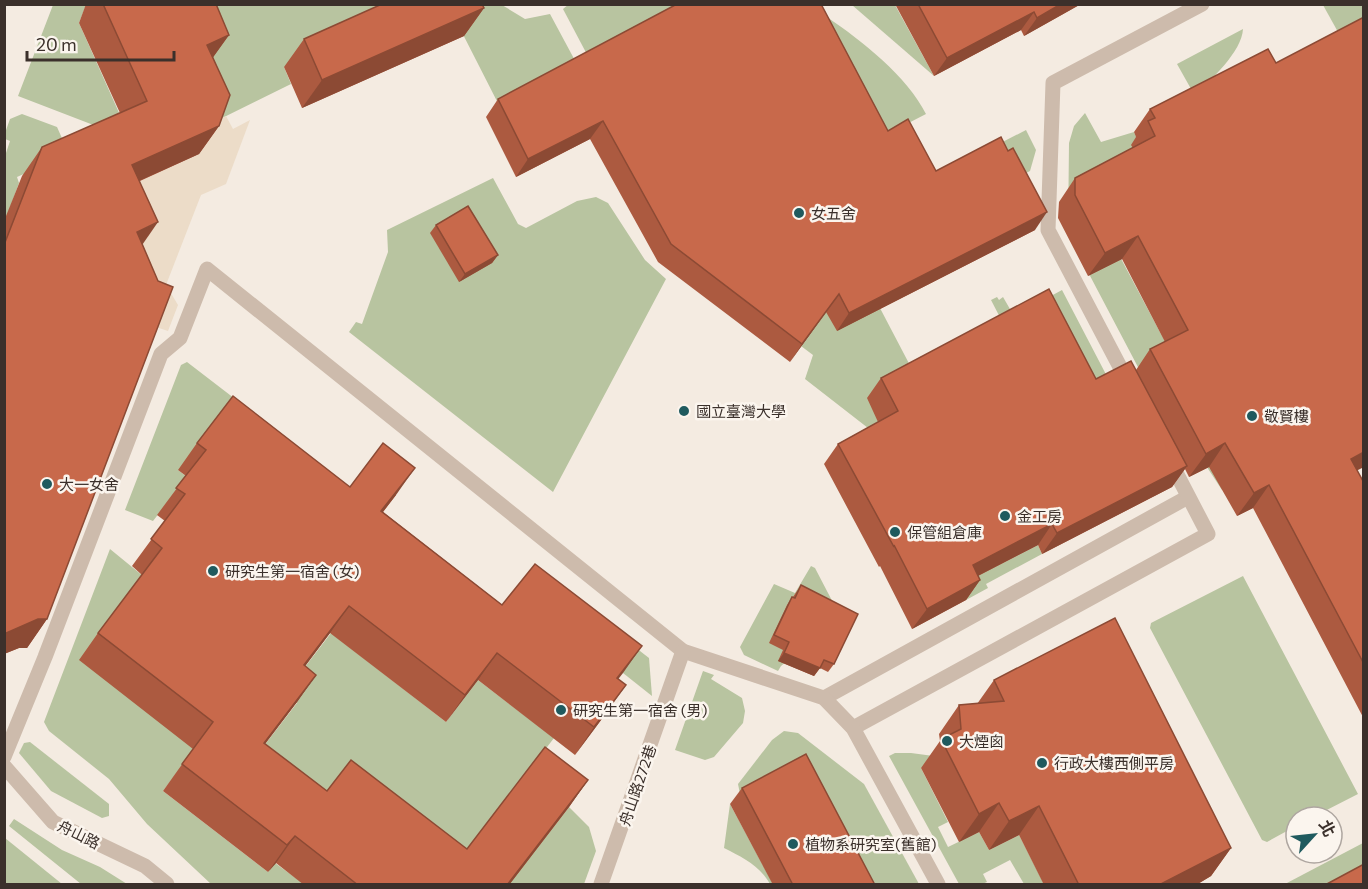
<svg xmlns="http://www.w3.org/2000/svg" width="1368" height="889" viewBox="0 0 1368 889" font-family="Commissioner,'Noto Sans TC',sans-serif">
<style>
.green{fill:#b8c4a0}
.plaza{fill:#ecdcc8}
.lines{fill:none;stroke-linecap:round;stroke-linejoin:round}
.minor{stroke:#cdbbac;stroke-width:15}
.wall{fill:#ac5a40}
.shaded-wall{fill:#8c4a34}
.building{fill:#c8694b;stroke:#8c4a34;stroke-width:1.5}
.poi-dot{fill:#1f5a5e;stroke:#fbf5ee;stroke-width:2}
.labels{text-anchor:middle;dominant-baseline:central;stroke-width:5;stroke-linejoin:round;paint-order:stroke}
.poi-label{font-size:15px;fill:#3b302b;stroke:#fbf5ee;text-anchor:start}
.street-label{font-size:15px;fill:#3b302b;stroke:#fbf5ee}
</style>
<rect width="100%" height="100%" fill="#f4ebe1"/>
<g class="green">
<polygon points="569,4 679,4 591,62 563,9"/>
<polygon points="53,5 86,5 79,23 120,115 96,126 18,96"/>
<polygon points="157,5 375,5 390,38 284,67 291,84 210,124"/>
<polygon points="448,5 502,5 525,19 550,14 579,68 531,168"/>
<polygon points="852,5 895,5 934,76"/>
<polygon points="1323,5 1363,5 1363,32 1338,32"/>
<path d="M827,17C862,41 907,76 926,114L893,131L875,149Z"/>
<path d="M1243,29C1242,52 1210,80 1195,96L1177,64Z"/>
<polygon points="1085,113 1101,142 1134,132 1138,141 1139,160 1084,189 1239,481 1222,490 1201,458 1189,464 1068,234 1069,143 1074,126"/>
<polygon points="22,114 57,127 69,154 17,177 19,183 5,221 5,156 10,141 5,139 5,133 10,119"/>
<polygon points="1026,130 1036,150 1030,171 1009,182 958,165"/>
<polygon points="493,178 518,224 526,228 577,201 596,197 608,203 645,260 666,279 553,492 349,332 356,322 362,324 388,252 387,230"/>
<polygon points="673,250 859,268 914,373 979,575 1038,545 1042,554 986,584 988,588 966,600 877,435 805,379 813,355"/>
<polygon points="1062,290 1111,384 1082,400 1006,329 991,300 997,297 999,300 1003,297 1014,316"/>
<polygon points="187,362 351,488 178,470 187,477 153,521 125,510 181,365"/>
<polygon points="110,549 143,576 230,703 163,791 268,872 275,863 304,884 211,884 147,824 109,779 49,731 44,722"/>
<polygon points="811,566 815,568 840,616 781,666 778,671 744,655 740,647 774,584 795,593"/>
<polygon points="533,568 649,658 652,696 623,673"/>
<polygon points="1243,576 1358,794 1313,817 1296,817 1296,826 1267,842 1262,840 1150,628 1151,623"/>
<polygon points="331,633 446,722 478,680 554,738 448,876 308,818 245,770 297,703 285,693"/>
<polygon points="703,671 714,675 711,679 742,698 745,711 743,723 714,757 705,760 675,750"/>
<polygon points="784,731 798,733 864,784 919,884 855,884 741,799 738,784 772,740"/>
<polygon points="30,742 109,804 109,816 102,818 51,791 19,753 24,743"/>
<polygon points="895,753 911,753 941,757 921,768 948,822 938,827 948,847 979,832 989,850 1019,835 1044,884 1024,884 1010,860 983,874 987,882 982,884 959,884 889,756"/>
<path d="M730,804L773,884H770C760,866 742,857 724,848Z"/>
<polygon points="569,807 589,827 596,851 584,884 509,884"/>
<polygon points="14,819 62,850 100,867 127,884 81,884 9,826"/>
<polygon points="5,838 62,884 5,884"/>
<polygon points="1363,843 1363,880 1354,884 1285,884"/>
</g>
<polygon class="plaza" points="226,116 233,129 250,120 226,184 201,195 166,285 178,305 168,331 150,325 91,203 199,154 210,124"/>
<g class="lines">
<g class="minor">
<polyline points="1129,384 1048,230 1053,83 1202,4"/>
<polyline points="824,698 1188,497"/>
<polyline points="853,728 1208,534 1170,461"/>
<polyline points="4,757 45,657 161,354 180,338 207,269 683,651 824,698 853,728 938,884"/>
<polyline points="4,766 53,822 145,866 167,884"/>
<polyline points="601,884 683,651"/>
</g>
</g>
<g class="wall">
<polygon points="86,4 216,4 229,35 213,57 219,126 199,154 140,181 142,245 47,619 27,648 19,648 4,654 4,221 22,176 42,147 120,113 79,23"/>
<polygon points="375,4 482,4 484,8 464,36 302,108 284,67 304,39 376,7"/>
<polygon points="895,4 1081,4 1024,36 1021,30 934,76"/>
<polygon points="498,99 888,131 936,171 1035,230 837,331 826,312 790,362 658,262 590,139 516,177 486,117"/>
<polygon points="1150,109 1364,483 1364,719 1253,508 1237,516 1209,467 1189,477 1185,469 1172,487 1042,554 1038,545 978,576 980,580 966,600 912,629 880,566 879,567 824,464 838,444 878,422 867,398 881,378 1096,379 1136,370 1150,349 1165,342 1122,259 1088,276 1058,218 1059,202 1075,178 1133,148 1131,145 1136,137 1134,132"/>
<polygon points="436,225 498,255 492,263 459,282 430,233"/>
<polygon points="197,443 350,487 396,495 383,512 502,605 618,679 607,712 575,755 478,680 446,722 330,633 305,666 316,675 297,702 265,744 327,791 467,849 588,780 569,807 509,885 304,885 276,863 268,872 163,791 193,749 79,660 98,633 142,575 132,566 165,521 157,515 186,476 178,470"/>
<polygon points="801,585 834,664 828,672 820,668 814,676 778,661 783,650 769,643 787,605 792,597 793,597"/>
<polygon points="994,680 1231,848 1211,876 1196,885 1044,885 1019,835 989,850 979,832 959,842 921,768 940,741 939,734 959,705 977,704"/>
<polygon points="742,788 875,885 773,885 730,804"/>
</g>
<g class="shaded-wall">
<polygon points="1061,4 1081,4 1024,36 1037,18"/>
<polygon points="484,8 464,36 302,108 322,80"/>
<polygon points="1034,12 1021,30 934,76 947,58"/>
<polygon points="229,35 209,63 207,45"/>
<polygon points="603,121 590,139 516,177 528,159"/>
<polygon points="219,126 199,154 112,193 132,165"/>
<polygon points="1047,212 1035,230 837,331 849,313"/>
<polygon points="158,222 138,251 137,232"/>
<polygon points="1138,236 1122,259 1088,276 1105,253"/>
<polygon points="498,255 492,263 459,282 465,274"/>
<polygon points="839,294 826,312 790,362 802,344"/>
<polygon points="1225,443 1209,467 1189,477 1206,454"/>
<polygon points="1364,452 1364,467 1334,482 1351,459"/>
<polygon points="1187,466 1172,487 1042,554 1057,533"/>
<polygon points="415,468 396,495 362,539 381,511"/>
<polygon points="1269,485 1253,508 1237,516 1254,493"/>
<polygon points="1052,524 1038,545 958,586 973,565"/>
<polygon points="980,580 966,600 912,629 927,609"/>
<polygon points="349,606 330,633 285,693 304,665"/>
<polygon points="38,619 47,619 27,648 19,648 4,654 4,634"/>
<polygon points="642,646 623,673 598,705 617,678"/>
<polygon points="497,653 478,680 446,722 465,695"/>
<polygon points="784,653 820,668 814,676 778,661"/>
<polygon points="316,675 297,702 245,770 264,743"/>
<polygon points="626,685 607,712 575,755 594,727"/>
<polygon points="588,780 569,807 509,885 507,885"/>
<polygon points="999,803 979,832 959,842 979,814"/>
<polygon points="1039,806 1019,835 989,850 1009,821"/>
<polygon points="295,836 276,863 268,872 287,845"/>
<polygon points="1231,848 1211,876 1196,885 1159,885"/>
</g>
<g class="building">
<polygon points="103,4 216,4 229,35 207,45 230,95 219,126 132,165 158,222 137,232 158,281 173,287 47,619 38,619 4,634 4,245 42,147 147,101"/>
<polygon points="382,4 482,4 484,8 322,80 304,39"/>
<polygon points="677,4 821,4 888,131 908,119 936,171 1001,137 1008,151 1013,148 1047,212 849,313 839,294 802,344 671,244 603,121 528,159 498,99"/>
<polygon points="918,4 1061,4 1037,18 1034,12 947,58"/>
<polygon points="1364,17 1364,452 1351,459 1364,483 1364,664 1269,485 1254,493 1225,443 1206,454 1150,349 1188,330 1138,236 1105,253 1075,195 1075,178 1155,136 1148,121 1155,118 1150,109 1268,49 1276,63"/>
<polygon points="468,206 498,255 465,274 436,225"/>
<polygon points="1049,289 1096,379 1131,361 1187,466 1057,533 1052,524 973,565 980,580 927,609 894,545 894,547 838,444 898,411 881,378"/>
<polygon points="233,396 350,487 383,443 415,468 381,511 502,605 535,564 642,646 617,678 626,685 594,727 497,653 465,695 349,606 304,665 316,675 264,743 327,791 351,760 467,849 545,747 588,780 507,885 358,885 295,836 287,845 182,764 213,722 98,633 162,548 151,539 185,494 176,488 206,450 197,443"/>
<polygon points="801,585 858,614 834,664 824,660 820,668 784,653 789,642 774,635 792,597 795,598"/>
<polygon points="1115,618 1231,848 1159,885 1079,885 1039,806 1009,821 999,803 979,814 941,739 961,729 959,705 1004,701 994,680"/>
<polygon points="806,754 875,885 793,885 742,788"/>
<polygon points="1364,864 1364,885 1325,885"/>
</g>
<g class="poi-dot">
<circle cx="799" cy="213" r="6"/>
<circle cx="684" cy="411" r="6"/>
<circle cx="1252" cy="416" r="6"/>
<circle cx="47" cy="484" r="6"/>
<circle cx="1005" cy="516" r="6"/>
<circle cx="895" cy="532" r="6"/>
<circle cx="213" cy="571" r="6"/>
<circle cx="561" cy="710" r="6"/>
<circle cx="947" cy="741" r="6"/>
<circle cx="1042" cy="763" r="6"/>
<circle cx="793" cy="844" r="6"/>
</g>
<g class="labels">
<g class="poi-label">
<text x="811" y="213">女五舍</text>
<text x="696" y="411">國立臺灣大學</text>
<text x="1264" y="416">敬賢樓</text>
<text x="59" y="484">大一女舍</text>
<text x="1017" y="516">金工房</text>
<text x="907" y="532">保管組倉庫</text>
<text x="225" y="571">研究生第一宿舍 (女)</text>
<text x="573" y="710">研究生第一宿舍 (男)</text>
<text x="959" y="741">大煙囪</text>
<text x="1054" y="763">行政大樓西側平房</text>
<text x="805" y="844">植物系研究室(舊館)</text>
</g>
<g class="street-label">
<text transform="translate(637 785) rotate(-71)">舟山路272巷</text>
<text transform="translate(79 834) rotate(26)">舟山路</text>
</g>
</g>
<rect width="1368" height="889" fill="none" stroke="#3b302b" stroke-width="12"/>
<g transform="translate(1314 835) rotate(63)"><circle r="28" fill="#fbf5ee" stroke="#aea6a0" stroke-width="1.5"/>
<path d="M0-4.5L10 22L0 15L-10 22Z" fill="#1f5a5e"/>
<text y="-9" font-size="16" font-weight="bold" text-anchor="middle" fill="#3b302b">北</text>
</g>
<path d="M27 51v9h147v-9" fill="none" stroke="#3b302b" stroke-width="3"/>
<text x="36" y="51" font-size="18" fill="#3b302b" stroke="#fbf5ee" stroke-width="4.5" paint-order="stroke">20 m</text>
</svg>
